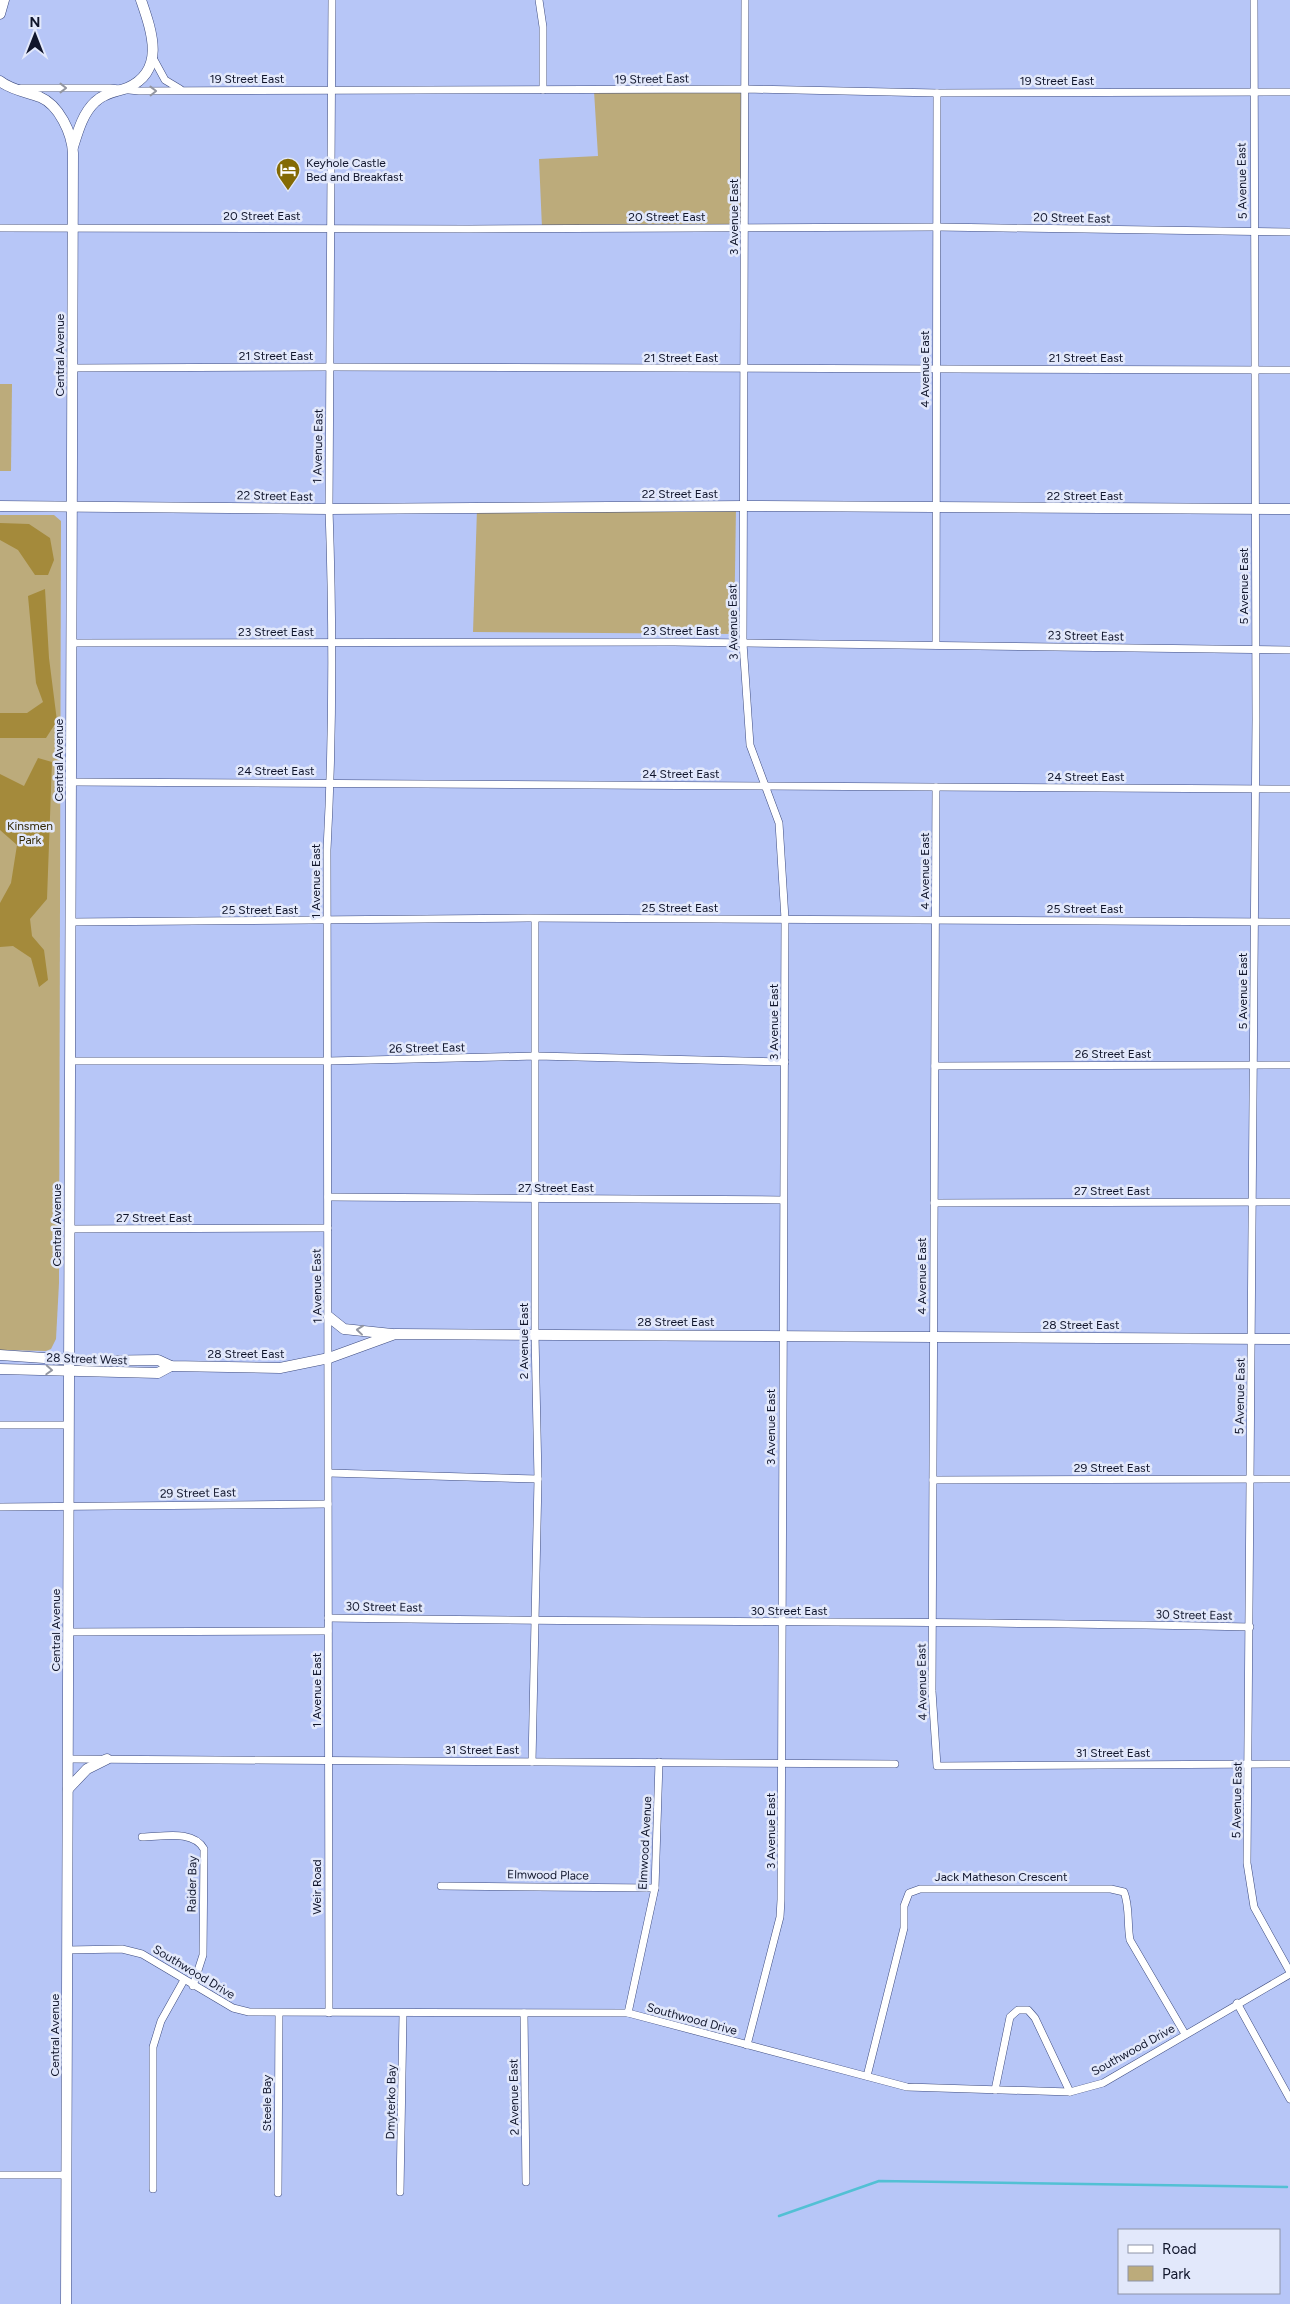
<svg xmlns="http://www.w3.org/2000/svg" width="1290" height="2304" viewBox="0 0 1290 2304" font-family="Figtree,sans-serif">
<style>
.green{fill:#bcab7b}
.forest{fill:#a48a3b}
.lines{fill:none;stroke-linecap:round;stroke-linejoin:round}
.stream{stroke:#52c0d4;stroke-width:2.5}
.street-casing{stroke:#3d4b7f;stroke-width:8}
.secondary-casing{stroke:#3d4b7f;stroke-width:11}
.street{stroke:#fff;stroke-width:7}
.secondary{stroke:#fff;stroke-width:10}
.oneway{stroke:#9396a0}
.labels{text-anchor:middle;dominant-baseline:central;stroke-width:5;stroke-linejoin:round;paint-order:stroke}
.street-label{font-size:12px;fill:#10152b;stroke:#e2e8fb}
.poi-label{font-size:12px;fill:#10152b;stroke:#e2e8fb;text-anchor:start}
.park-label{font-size:12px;fill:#342905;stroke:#e2e8fb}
</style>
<rect width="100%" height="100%" fill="#b7c6f7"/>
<g class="green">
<polygon points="594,91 743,91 744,227 542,228 539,159 598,156"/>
<polygon points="0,384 12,384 11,471 0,471"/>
<polygon points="736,508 734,634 473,632 477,509"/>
<polygon points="0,515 54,515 61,521 59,1283 56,1339 51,1349 46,1351 0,1350"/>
</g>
<g class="forest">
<polygon points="0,523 29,524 50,538 54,560 48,575 35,575 18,550 0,540"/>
<polygon points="45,589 49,658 57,721 46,738 0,738 0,713 27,713 43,702 36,683 28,596"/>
<polygon points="38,758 52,762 47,899 30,919 32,936 44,950 48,980 39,987 31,958 13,946 0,947 0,903 11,883 17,845 0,830 0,774 24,786"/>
</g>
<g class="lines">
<polyline class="stream" points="779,2216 879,2181 1287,2187"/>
<defs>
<g id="street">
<polyline points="539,0 543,27 543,90"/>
<polyline points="745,0 743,643 750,745 779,823 785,919 781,1900 780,1917 747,2045"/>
<polyline points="1254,0 1256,719 1247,1863 1254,1907 1290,1972"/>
<polyline points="153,58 165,80 180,89"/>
<polyline points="21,88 110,88 139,91 746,89 937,93 1290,92"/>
<polyline points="0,228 469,229 937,227 1290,232"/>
<polyline points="73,368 330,367 1290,370"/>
<polyline points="72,643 674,642 1290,650"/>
<polyline points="936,645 937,93"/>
<polyline points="71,782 1290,789"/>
<polyline points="936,787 932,1691 937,1766 1290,1764"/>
<polyline points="71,922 528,918 1290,922"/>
<polyline points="70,1061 328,1061 536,1056 785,1062"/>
<polyline points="935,1066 1290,1065"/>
<polyline points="328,1197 783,1200"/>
<polyline points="934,1203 1290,1202"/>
<polyline points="69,1229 328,1228"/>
<polyline points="0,1425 69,1425"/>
<polyline points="329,1473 538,1479"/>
<polyline points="933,1480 1290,1479"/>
<polyline points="0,1507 328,1504"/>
<path d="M328,1618C635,1623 943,1620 1250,1627"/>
<polyline points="68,1632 328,1631"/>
<polyline points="68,1759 895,1764"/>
<polyline points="532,1762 538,1479 535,1334 535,920"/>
<path d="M142,1837C162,1837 193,1829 204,1849L203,1955L193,1986"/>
<polyline points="441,1886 655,1888"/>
<polyline points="67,1950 122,1949 142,1954 233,2008 249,2012 628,2013 907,2087 1070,2092 1103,2083 1290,1974"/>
<polyline points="1237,2003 1290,2099"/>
<path d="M329,2013L327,850C333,737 333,623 329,509L332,0"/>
<polyline points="524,2013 526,2182"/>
<polyline points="628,2013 655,1888 659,1762"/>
<path d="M867,2076L904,1928V1906L909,1893L920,1889H1111L1124,1892C1130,1907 1127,1924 1130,1940L1185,2034"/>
<polyline points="995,2090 1010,2017 1018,2010 1028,2010 1035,2018 1070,2092"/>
<polyline points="0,2175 67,2175"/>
<polyline points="153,2189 153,2047 161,2021 184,1980"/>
<polyline points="400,2192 403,2014"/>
<polyline points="278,2193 279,2013"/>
</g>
<g id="secondary">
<polyline points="0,14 4,0"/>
<path d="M0,81C11,90 27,92 40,97C59,105 72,133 73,153L66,2304"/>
<path d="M73,147C78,131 83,113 95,102C104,93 116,92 127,88C166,71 152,32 141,0"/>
<polyline points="0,506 329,509 744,506 1290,509"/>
<polyline points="329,1317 344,1329 392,1334"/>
<polyline points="0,1355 88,1361 158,1360 171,1366 280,1368 329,1358 395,1334 1290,1339"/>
<polyline points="0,1369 158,1373 171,1366"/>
<polyline points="68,1789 87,1769 107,1759"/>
</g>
</defs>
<use href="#street" class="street-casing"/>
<use href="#secondary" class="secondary-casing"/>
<use href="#street" class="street"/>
<use href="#secondary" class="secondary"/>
</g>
<defs><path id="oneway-chevron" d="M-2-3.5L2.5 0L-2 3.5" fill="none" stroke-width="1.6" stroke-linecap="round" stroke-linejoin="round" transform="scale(1.25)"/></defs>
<g class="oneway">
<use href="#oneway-chevron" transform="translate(63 88)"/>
<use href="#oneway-chevron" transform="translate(153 91) rotate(-1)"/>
<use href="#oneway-chevron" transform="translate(360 1330) rotate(-174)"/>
<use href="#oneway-chevron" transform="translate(49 1370) rotate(3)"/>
</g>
<defs>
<symbol id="hotel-pin" viewBox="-11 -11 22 30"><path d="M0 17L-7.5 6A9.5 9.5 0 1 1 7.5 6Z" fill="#846a04" stroke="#e2e8fb"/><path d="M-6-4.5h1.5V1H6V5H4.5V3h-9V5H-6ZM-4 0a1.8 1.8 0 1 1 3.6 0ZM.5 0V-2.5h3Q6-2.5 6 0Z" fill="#fff"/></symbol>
</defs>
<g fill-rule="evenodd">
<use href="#hotel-pin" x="274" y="156" width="28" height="38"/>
</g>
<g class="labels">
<g class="street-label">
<text x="247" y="79">19 Street East</text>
<text transform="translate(652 79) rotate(-1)">19 Street East</text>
<text x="1057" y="81">19 Street East</text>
<text transform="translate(1242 181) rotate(-91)">5 Avenue East</text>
<text x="262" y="216">20 Street East</text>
<text x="667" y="217">20 Street East</text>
<text transform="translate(734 217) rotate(-90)">3 Avenue East</text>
<text transform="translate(1072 218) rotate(1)">20 Street East</text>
<text transform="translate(60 355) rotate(-90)">Central Avenue</text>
<text x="276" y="356">21 Street East</text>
<text x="681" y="358">21 Street East</text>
<text x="1086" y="358">21 Street East</text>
<text transform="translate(925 369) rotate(-90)">4 Avenue East</text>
<text transform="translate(318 446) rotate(-89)">1 Avenue East</text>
<text x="680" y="494">22 Street East</text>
<text transform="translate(275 496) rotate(1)">22 Street East</text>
<text x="1085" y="496">22 Street East</text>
<text transform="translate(1244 586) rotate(-90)">5 Avenue East</text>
<text transform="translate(733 622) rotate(-91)">3 Avenue East</text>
<text x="681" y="631">23 Street East</text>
<text x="276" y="632">23 Street East</text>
<text transform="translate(1086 636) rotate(1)">23 Street East</text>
<text transform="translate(59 760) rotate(-90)">Central Avenue</text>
<text x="276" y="771">24 Street East</text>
<text x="681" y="774">24 Street East</text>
<text x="1086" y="777">24 Street East</text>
<text transform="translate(925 871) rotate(-90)">4 Avenue East</text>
<text transform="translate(316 881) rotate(-90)">1 Avenue East</text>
<text x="680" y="908">25 Street East</text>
<text x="1085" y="909">25 Street East</text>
<text x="260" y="910">25 Street East</text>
<text transform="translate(1243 991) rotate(-90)">5 Avenue East</text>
<text transform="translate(774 1022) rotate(-90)">3 Avenue East</text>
<text transform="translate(427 1048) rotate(-1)">26 Street East</text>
<text x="1113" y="1054">26 Street East</text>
<text x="556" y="1188">27 Street East</text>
<text x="1112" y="1191">27 Street East</text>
<text x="154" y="1218">27 Street East</text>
<text transform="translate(57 1225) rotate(-90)">Central Avenue</text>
<text transform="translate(922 1276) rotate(-90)">4 Avenue East</text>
<text transform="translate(317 1286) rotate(-91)">1 Avenue East</text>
<text x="676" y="1322">28 Street East</text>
<text x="1081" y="1325">28 Street East</text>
<text transform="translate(524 1341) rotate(-90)">2 Avenue East</text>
<text x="246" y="1354">28 Street East</text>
<text transform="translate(87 1359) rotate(2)">28 Street West</text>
<text transform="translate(1240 1396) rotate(-89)">5 Avenue East</text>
<text transform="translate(771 1427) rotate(-90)">3 Avenue East</text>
<text x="1112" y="1468">29 Street East</text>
<text transform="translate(198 1493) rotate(-1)">29 Street East</text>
<text transform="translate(384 1607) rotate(1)">30 Street East</text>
<text x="789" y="1611">30 Street East</text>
<text transform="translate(1194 1615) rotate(1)">30 Street East</text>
<text transform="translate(56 1630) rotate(-90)">Central Avenue</text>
<text transform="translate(922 1682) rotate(-91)">4 Avenue East</text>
<text transform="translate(317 1690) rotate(-90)">1 Avenue East</text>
<text x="482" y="1750">31 Street East</text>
<text x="1113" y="1753">31 Street East</text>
<text transform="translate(1237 1800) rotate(-89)">5 Avenue East</text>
<text transform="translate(771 1831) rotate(-90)">3 Avenue East</text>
<text transform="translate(645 1843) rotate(-87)">Elmwood Avenue</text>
<text transform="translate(548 1875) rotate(1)">Elmwood Place</text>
<text x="1001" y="1877">Jack Matheson Crescent</text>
<text transform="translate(192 1884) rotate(-89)">Raider Bay</text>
<text transform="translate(317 1887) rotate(-90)">Weir Road</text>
<text transform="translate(194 1972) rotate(31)">Southwood Drive</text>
<text transform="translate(692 2019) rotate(15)">Southwood Drive</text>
<text transform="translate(55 2035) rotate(-90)">Central Avenue</text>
<text transform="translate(1133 2050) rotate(-29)">Southwood Drive</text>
<text transform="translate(514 2097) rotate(-91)">2 Avenue East</text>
<text transform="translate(391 2102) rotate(-89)">Dmyterko Bay</text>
<text transform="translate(267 2103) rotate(-90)">Steele Bay</text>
</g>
<g class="poi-label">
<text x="306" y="163">Keyhole Castle<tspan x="306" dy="14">Bed and Breakfast</tspan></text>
</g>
<g class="park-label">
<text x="30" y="826">Kinsmen<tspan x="30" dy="14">Park</tspan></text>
</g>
</g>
<rect x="1118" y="2229" width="162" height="65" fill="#e2e8fb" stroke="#8e94a8"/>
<rect x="1128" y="2245" width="25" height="8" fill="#ffffff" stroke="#8e94a8"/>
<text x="1162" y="2254" font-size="15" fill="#10152b">Road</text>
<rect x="1128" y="2266" width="25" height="15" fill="#bcab7b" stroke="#8e94a8"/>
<text x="1162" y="2279" font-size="15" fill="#10152b">Park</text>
<g transform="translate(35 35)" stroke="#e2e8fb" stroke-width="4" paint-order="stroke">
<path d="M0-4L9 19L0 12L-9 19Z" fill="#10152b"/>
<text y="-8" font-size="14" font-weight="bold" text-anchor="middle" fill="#10152b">N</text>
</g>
</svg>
